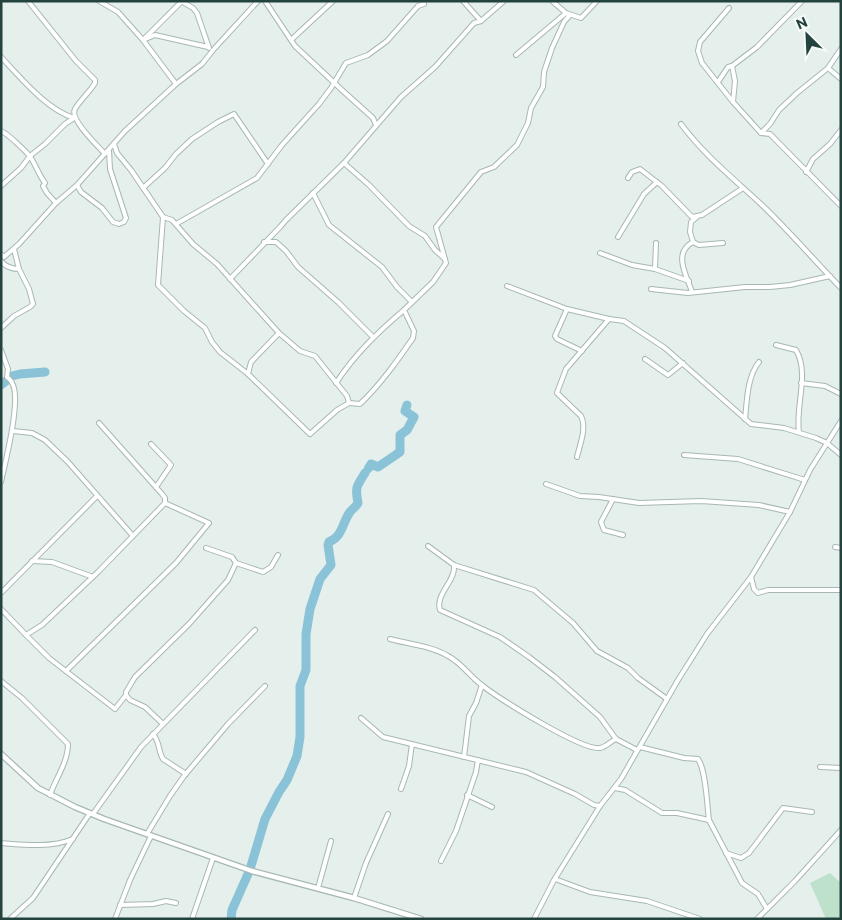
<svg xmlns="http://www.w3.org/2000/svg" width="842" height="920" viewBox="0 0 842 920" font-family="Commissioner,sans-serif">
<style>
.green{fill:#bde1cb}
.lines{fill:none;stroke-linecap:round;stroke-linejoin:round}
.river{stroke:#8ac3d7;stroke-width:9}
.minor-casing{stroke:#a7b8b4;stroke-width:6}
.tertiary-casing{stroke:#a7b8b4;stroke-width:7}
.minor{stroke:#fff;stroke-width:4}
.tertiary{stroke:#fff;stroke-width:4.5}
</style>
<rect width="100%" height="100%" fill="#e5efec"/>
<polygon class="green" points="830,873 841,883 841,918 826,919 810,883"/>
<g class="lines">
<g class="river">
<polyline points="1,385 12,376 20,374 45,372"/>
<polyline points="368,469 371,464 378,467 400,452 400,435 407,430 414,417 405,411 407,405"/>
<path d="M251,866L265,819L279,792L287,780L297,756L300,737V686L306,670V634L310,609L320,579L331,565L328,545L329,542C343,536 342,523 350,512C352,509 356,507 358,503C355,488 356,487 365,473"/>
<polyline points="231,919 232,910 248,874"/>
</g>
<defs>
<g id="minor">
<path d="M28,1L76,61L95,80V83C89,93 80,100 75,109C69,119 98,146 105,154"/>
<polyline points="99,1 118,12 143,40 176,84"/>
<polyline points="181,1 193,8 197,13 209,48"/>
<polyline points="265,1 295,46 343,91 373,118 376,125"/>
<polyline points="463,1 481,21"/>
<polyline points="552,1 566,13 581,18 597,1"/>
<polyline points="729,8 700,42 698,51 702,63 733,102"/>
<polyline points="145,38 182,1"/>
<polyline points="143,40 155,35 208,47"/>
<polyline points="291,40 333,1"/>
<polyline points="516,55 566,13"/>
<path d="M1,57C21,78 46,109 74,118"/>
<polyline points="732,66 735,81 733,102 761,133 770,134 841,206"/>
<polyline points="828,68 841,79"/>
<polyline points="718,82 728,67 732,66 757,47 802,1"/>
<path d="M681,124C704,155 734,179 762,205C789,231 814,260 841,288"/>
<path d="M1,131C7,133 28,153 31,158C36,166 39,175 45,183L43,186L47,193L56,203"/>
<polyline points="761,133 770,124 779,110 797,93 828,68 841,49"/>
<polyline points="114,144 117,153 131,170 163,217 172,220 193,244 217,264 279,333 300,351 315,356 347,396 349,403 337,410 310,434 248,374 251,362 279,333"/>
<polyline points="344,163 369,185 409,226 425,236 435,250 445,259"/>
<polyline points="806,172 813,159 830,144 841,130"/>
<polyline points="628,178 632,172 640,169 662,186 692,217 702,215 743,188"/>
<polyline points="77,185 81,192 102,208 113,222 119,224 124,222 126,218 110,169 109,150"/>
<polyline points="1,186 21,168 30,156 45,144 65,124 74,118"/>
<polyline points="143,188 165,168 176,154 192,139 218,122 234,114 268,164"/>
<polyline points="313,193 329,225 382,267 397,287 412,302"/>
<polyline points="163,217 158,285 184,311 205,328 212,342 220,352 248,374"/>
<polyline points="697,217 691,222 690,232 693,242 699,245 723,243"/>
<polyline points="176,224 257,178 282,145 319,104 331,88 346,63 368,55 387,41 418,6 424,4"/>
<polyline points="618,237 644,194 657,182"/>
<polyline points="264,242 276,242 286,251 298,267 338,302 373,337"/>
<polyline points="14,249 19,269"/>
<polyline points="600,253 632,265 655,269 689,281"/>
<polyline points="1,254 4,257 19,244 56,203 77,185 125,131 176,84 202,64 214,49 258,1"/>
<path d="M1,261C6,267 11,269 19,269L29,289L33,304L30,307L14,316L1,328"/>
<polyline points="655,269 656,243"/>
<polyline points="230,279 280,227 286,220 344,163 401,97 435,67 474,23 481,21 504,1"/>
<polyline points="507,286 567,309 609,319 624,321 665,348 751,424 784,428 816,438 827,443 841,455"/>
<polyline points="651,289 688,293 745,287 770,287 790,285 830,276"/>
<path d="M692,292C687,276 672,253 693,242"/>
<polyline points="567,309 555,336 557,339 582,351"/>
<path d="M776,345L796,350C810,374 795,405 799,432"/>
<path d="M1,350L8,369L7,377C8,378 12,381 12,383C22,398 5,463 1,482"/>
<polyline points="645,359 668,375 683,363"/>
<path d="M336,383C355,354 378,332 404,310"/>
<polyline points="801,383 825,386 841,394"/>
<path d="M349,403L360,404C381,384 397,361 413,338L414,331L404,310L433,282L446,263L436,227L481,172L494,167L517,145L528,123L531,108L543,87L544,72L552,48L564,22L570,15"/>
<path d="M745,419C747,401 747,377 759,362"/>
<polyline points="13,431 32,433 45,440 68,462 133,536"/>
<polyline points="151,444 171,465 156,487"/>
<polyline points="684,455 738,459 805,480"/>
<path d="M577,457C580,444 587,428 581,416L557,393L558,390L566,369L609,319"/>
<polyline points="546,484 580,496 599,497 639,503 701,501 759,505 790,512"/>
<polyline points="613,499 601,522 604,530 623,535"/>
<path d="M428,546L454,565C456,581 435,594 440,610L500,637L529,657L555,677L600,717L616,739L637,750"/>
<polyline points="835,547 841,548"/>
<polyline points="32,561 52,562 93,577"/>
<polyline points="236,563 263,572 271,567 278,555"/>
<polyline points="454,565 534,590 573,623 597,651 628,668 638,678 667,699"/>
<polyline points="751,577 754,589 758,593 768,590 841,590"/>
<polyline points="1,593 97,496"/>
<polyline points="1,609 26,635 42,625 98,572 165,503 165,498 162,494 99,423"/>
<polyline points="26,635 49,658 115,709 126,695"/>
<path d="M390,639C408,644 432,646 448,656C462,663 470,677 483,686C500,699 582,751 600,748C606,747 611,741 616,739"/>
<polyline points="66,671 176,563 209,523 165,503"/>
<path d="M1,681L22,698L68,744C68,762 56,778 50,795"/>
<polyline points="361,718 383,737 526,772 575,794 594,805 600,806"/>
<polyline points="163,724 145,707 130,700 126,695 126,692 135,677 189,624 228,580 236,563 232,557 206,548"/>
<path d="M153,734C160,742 158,751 163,759L186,774"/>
<path d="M640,747L684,758L698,759C706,770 707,805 709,820"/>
<polyline points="464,757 469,716 476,703 482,685"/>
<polyline points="820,767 841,768"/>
<polyline points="615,788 625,790 662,813 677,813 709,820 742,883 758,894 767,909"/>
<polyline points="401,789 409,766 412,744"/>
<polyline points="467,795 492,807"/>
<polyline points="93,814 141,747 255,630"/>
<polyline points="147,834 170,796 184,776 228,724 265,686"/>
<path d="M1,843C25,845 50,848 73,839"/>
<polyline points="726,853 741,858 749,853 783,808 812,812"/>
<polyline points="441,861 456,831 476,772 478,760"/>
<polyline points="555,879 590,892 647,901 700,919"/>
<polyline points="318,888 331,841"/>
<polyline points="354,898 366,863 388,814"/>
<polyline points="120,905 153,904 166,901 176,903"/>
<polyline points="10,919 33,898 90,813"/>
<polyline points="115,919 130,880 151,836"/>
<polyline points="192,919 213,858"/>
<polyline points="534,919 554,880 600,806 621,779 678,680 707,634 751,577 790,512 810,470 841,421"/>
<polyline points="757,919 795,881 841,830"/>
</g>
<polyline id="tertiary" points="1,754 38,788 75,807 104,819 252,871 354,898 421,919"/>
</defs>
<use href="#minor" class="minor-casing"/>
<use href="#tertiary" class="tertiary-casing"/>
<use href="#minor" class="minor"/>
<use href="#tertiary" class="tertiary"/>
</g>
<rect width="842" height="920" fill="none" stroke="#22433e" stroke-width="5"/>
<g transform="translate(807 35) rotate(336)" stroke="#f6fbf9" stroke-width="4" paint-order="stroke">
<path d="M0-4L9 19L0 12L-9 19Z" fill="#22433e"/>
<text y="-8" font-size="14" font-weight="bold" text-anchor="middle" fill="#22433e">N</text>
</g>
</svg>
